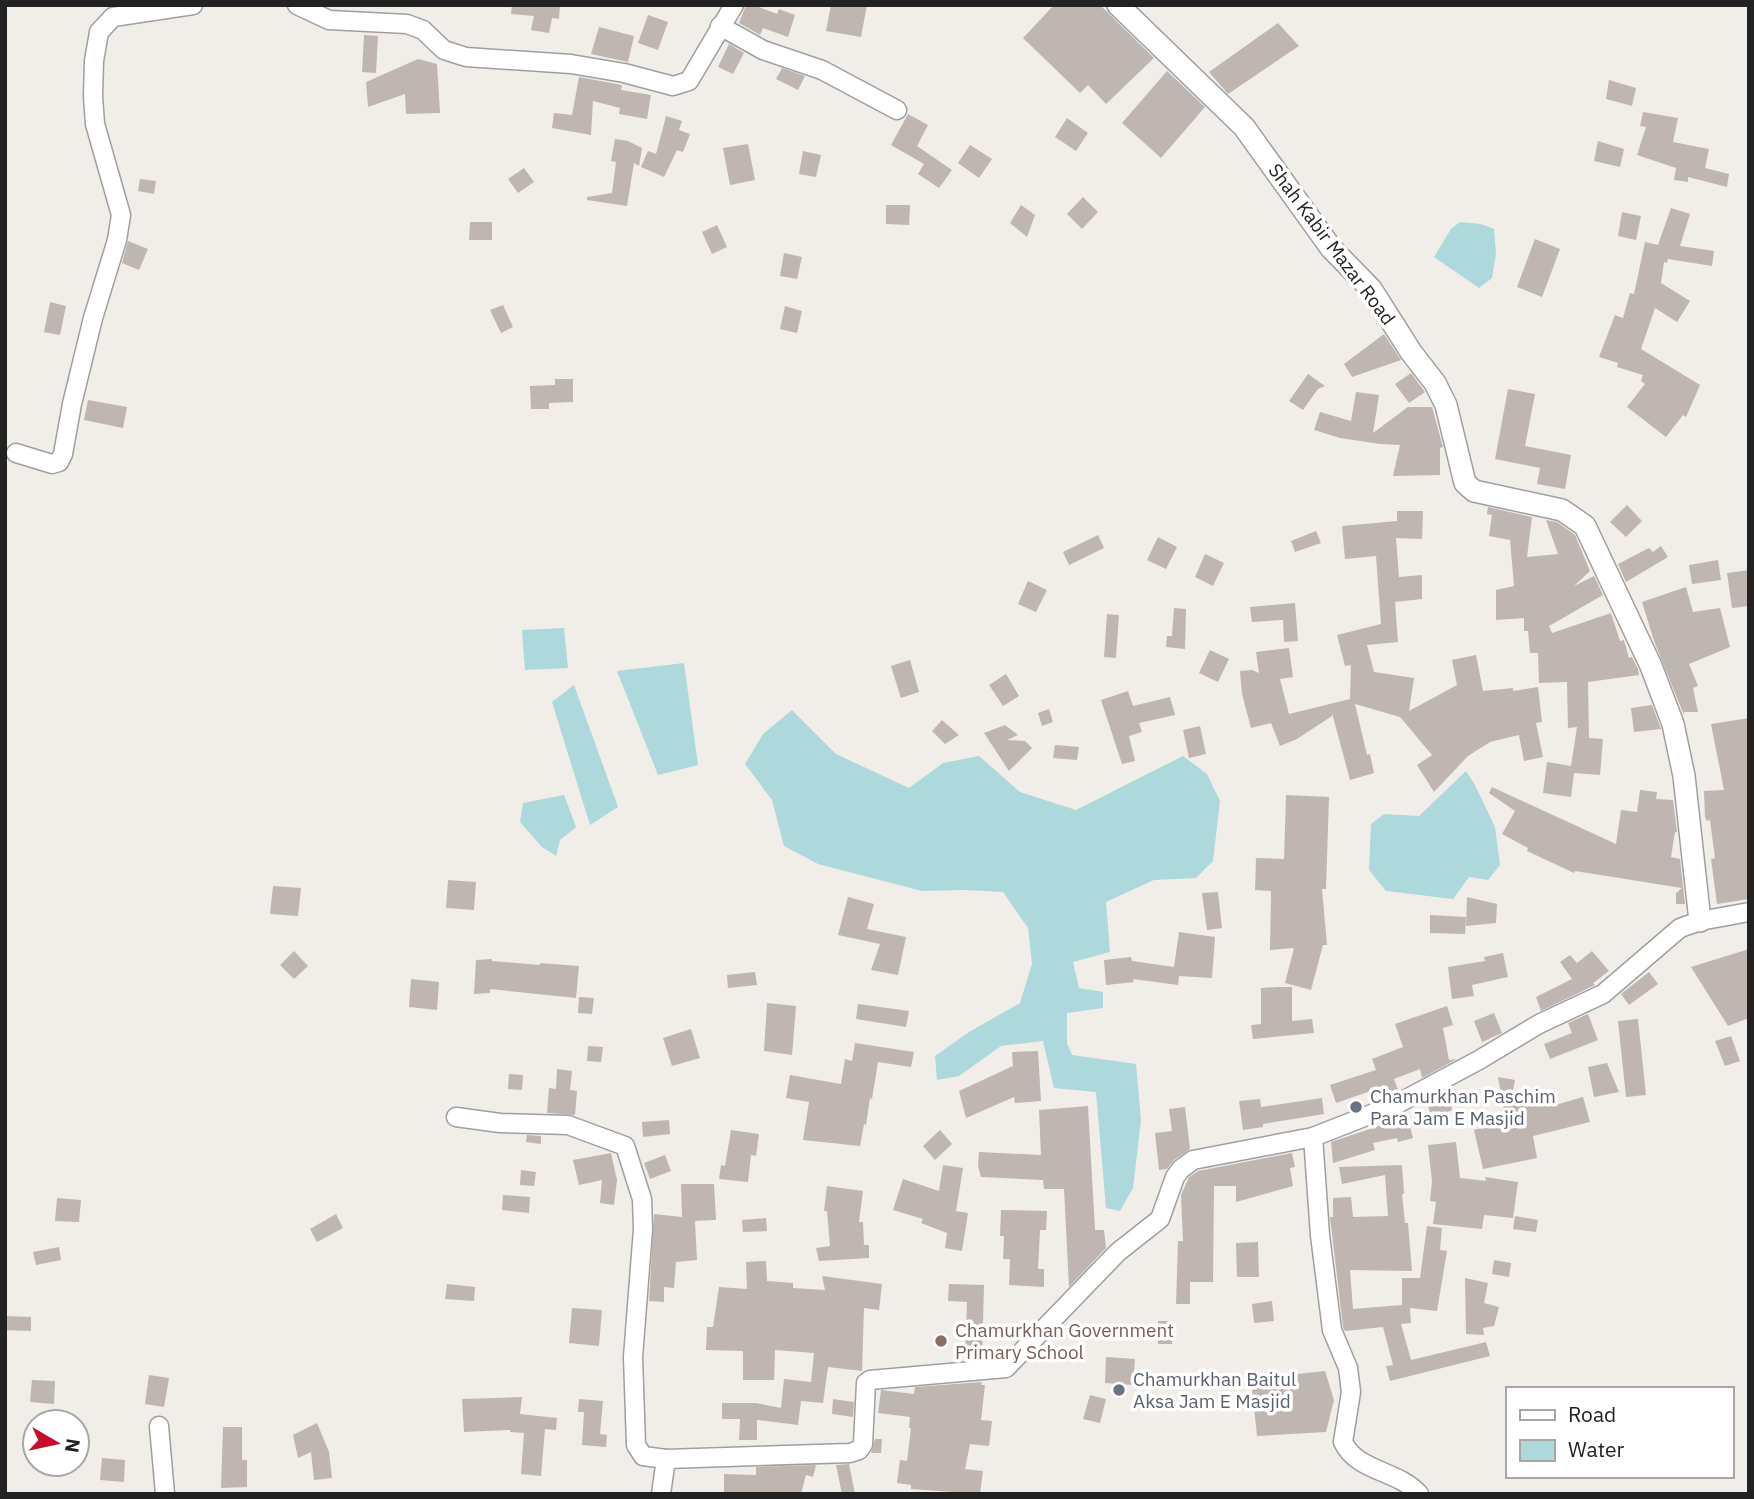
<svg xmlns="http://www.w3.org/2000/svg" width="1754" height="1499" viewBox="0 0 1754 1499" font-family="'IBM Plex Sans',sans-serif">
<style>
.water{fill:#add9dc}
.building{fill:#bfb6b2}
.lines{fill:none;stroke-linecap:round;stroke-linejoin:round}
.minor-casing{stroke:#9f9f9f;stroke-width:21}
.tertiary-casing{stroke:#9f9f9f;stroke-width:24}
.minor{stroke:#fff;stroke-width:18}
.tertiary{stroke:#fff;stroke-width:21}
.worship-dot{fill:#6b7280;stroke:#fff;stroke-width:2.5}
.education-dot{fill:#8d6e63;stroke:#fff;stroke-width:2.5}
.labels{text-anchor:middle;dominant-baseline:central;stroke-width:7;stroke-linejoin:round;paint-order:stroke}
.street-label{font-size:19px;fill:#222;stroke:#fff}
.worship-label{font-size:19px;fill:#5b616d;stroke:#fff;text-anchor:start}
.education-label{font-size:19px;fill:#785e54;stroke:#fff;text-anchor:start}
</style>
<rect width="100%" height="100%" fill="#f1ede9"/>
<g class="water">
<polygon points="1460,222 1481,224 1494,229 1496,254 1492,278 1479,288 1434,257 1451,229"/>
<polygon points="564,628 568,668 525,670 522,630"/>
<polygon points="684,663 698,765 658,775 617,671"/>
<polygon points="574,685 618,807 590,825 552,702"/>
<polygon points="792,710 836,754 909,788 943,763 979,756 1020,792 1076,810 1183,756 1207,774 1220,801 1213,861 1196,878 1154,880 1106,902 1110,952 1073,962 1079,988 1103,992 1103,1008 1067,1013 1067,1043 1072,1055 1136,1064 1141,1120 1133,1188 1120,1211 1106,1208 1096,1092 1054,1088 1043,1041 1001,1046 959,1076 937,1080 935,1056 969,1032 1020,1003 1032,964 1028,928 1003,892 965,890 922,891 818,864 784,846 772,800 745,764 763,734"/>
<polygon points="1466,771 1475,785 1495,827 1500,865 1488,880 1469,877 1453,899 1386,891 1369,870 1371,824 1384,814 1419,816"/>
<polygon points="564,795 576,827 560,840 556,856 542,847 520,822 523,803"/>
</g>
<g class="building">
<polygon points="512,5 560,5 559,19 552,18 549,33 531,30 534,16 511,14"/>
<polygon points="746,5 754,5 777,14 779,9 795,15 788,37 763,28 760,35 739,23"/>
<polygon points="831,5 867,5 861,37 826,31"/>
<polygon points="1054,5 1100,5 1154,58 1106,104 1088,85 1080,93 1023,38"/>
<polygon points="648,15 668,22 658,50 638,43"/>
<polygon points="1278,23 1299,46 1228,94 1209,72"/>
<polygon points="599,27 634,36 628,62 591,54"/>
<polygon points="364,35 378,36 376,73 362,72"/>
<polygon points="729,44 744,53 733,74 718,67"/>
<polygon points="418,59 437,64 440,113 406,114 405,94 368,107 366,82"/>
<polygon points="782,68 805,76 798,90 776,79"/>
<polygon points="1167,71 1205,107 1161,158 1122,123"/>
<polygon points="579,77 622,85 621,90 651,95 647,119 619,114 620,108 593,101 591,135 552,128 554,113 572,115"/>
<polygon points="1609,80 1636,88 1632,106 1606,99"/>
<polygon points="1643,112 1678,118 1673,142 1709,149 1705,168 1729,174 1727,187 1688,177 1688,182 1674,180 1676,168 1637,155 1646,127 1640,126"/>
<polygon points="908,114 928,125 917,146 952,170 939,188 918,174 924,164 891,145"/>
<polygon points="666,116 682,121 679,130 690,134 683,152 677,150 664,177 641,167 648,151 656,154"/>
<polygon points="1067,118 1088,133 1076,151 1055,137"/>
<polygon points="615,139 628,141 642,148 639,166 634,163 627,206 587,200 587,197 612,193 616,162 611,161"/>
<polygon points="1598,141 1624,149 1620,167 1594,161"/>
<polygon points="748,144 755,180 730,185 723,148"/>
<polygon points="970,145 992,159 979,178 958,163"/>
<polygon points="803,151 821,155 816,177 799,174"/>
<polygon points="524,168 534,182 518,193 508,179"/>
<polygon points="140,179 156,181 154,194 138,191"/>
<polygon points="1083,197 1098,212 1082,229 1067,214"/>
<polygon points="886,205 910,205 909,225 886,224"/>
<polygon points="1021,205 1035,215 1027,237 1010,223"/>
<polygon points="1671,208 1690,214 1680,246 1714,251 1712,266 1668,259 1667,263 1664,262 1661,283 1690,301 1677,322 1655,308 1641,349 1700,385 1686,417 1683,415 1666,437 1627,407 1645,384 1641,381 1643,375 1617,367 1618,363 1599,357 1615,315 1623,318 1630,293 1634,294 1645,242 1658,245"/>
<polygon points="1622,212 1641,216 1636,240 1618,236"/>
<polygon points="470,222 492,222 492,240 469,240"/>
<polygon points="717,225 727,247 712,254 702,232"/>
<polygon points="1535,239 1560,249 1542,297 1517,287"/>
<polygon points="128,241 148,249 139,270 122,263"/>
<polygon points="784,253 802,257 797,279 780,276"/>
<polygon points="50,302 66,306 60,335 44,332"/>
<polygon points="503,305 513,327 501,333 490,310"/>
<polygon points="785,306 802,311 797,333 780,329"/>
<polygon points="1384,334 1401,360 1352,377 1344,364"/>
<polygon points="1411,373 1425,392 1409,403 1395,384"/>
<polygon points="1308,374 1325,386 1318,389 1303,410 1289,401"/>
<polygon points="555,379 573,379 573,402 549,403 549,409 531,409 530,386 555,385"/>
<polygon points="1508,389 1535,394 1525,446 1571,455 1565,489 1537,484 1540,468 1495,459"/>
<polygon points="1356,392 1379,395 1373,433 1408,407 1432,407 1443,447 1440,448 1440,475 1393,476 1400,445 1380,444 1340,438 1314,430 1320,412 1351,421"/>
<polygon points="88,400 127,407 123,428 84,420"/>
<polygon points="1627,505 1642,521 1626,537 1610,522"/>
<polygon points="1488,507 1532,517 1527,557 1558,554 1546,520 1557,522 1575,535 1590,571 1574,586 1594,576 1603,595 1549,626 1552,633 1611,613 1620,641 1624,640 1629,658 1632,657 1638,669 1639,675 1588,682 1589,738 1603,739 1600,775 1574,773 1571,797 1543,793 1547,762 1571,766 1577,727 1568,728 1567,682 1539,683 1538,653 1530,653 1528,631 1524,631 1524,618 1496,620 1496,590 1514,586 1510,540 1489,536 1492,515 1487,514"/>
<polygon points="1397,511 1423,511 1422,539 1396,538 1399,577 1422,575 1422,599 1395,602 1398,642 1367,645 1374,672 1414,678 1409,711 1457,685 1452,660 1476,655 1483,691 1513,688 1513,691 1538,687 1542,722 1536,723 1543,757 1524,761 1519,735 1490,742 1468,756 1434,792 1417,765 1432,755 1400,717 1355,704 1367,755 1370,754 1374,773 1350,780 1332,713 1332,716 1297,739 1280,746 1271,723 1251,728 1242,694 1240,671 1252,670 1259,673 1256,652 1289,648 1293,677 1280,679 1289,714 1350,699 1351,665 1345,666 1337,635 1381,624 1376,556 1345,559 1342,526 1397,521"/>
<polygon points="1316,531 1321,543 1295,552 1291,541"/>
<polygon points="1098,535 1104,548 1069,565 1063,552"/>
<polygon points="1158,537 1177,547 1166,569 1147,560"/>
<polygon points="1661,546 1668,557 1626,582 1618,564 1649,548 1653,552"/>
<polygon points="1205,554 1224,563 1213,586 1195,577"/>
<polygon points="1718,560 1721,580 1692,584 1689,565"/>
<polygon points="1749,570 1749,606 1732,608 1727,573"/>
<polygon points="1028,581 1047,590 1036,612 1018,604"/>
<polygon points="1686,587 1693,612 1720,608 1730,647 1689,664 1698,686 1693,688 1698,712 1684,712 1684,715 1654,641 1642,602"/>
<polygon points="1295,603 1298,641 1284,642 1283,620 1252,622 1250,607"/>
<polygon points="1174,608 1186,609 1185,649 1166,647 1167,636 1172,636"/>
<polygon points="1107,614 1119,615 1116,658 1104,657"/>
<polygon points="1210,650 1229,659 1218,682 1199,673"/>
<polygon points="910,660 919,692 901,698 891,666"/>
<polygon points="1006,674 1019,696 1003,706 989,685"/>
<polygon points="1128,691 1133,706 1170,697 1175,715 1139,723 1142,732 1129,736 1135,761 1122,764 1101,700"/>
<polygon points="1652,705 1661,729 1634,732 1631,708"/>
<polygon points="1049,709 1053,722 1042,726 1038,713"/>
<polygon points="1749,718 1749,899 1717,904 1711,859 1715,858 1710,820 1707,821 1705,817 1704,791 1724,790 1711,724"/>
<polygon points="942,720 959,735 945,744 932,731"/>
<polygon points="1005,725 1018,735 1007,740 1025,741 1032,748 1009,771 984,733"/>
<polygon points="1200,726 1206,754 1189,758 1183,730"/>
<polygon points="1055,745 1079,747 1077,760 1053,758"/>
<polygon points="1492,787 1616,844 1621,810 1637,812 1640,790 1657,792 1656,799 1673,800 1677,832 1675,832 1671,857 1680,859 1685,904 1676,904 1676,893 1682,888 1575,871 1574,873 1527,851 1528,848 1502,834 1515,811 1489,793"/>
<polygon points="1286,795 1329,797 1326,889 1322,889 1327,945 1323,945 1311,990 1285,983 1294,948 1270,950 1271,891 1255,890 1256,858 1284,859"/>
<polygon points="448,880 476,882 474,910 446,908"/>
<polygon points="273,886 301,888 298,916 270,914"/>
<polygon points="1218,892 1222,928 1207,930 1202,893"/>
<polygon points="848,897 874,904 867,929 906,937 898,975 871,970 880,944 838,935"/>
<polygon points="1467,897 1497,904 1496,923 1466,926"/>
<polygon points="1430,915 1466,917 1465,934 1430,933"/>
<polygon points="1179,932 1215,937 1212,978 1179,976 1178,985 1133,979 1134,982 1106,985 1104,960 1131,957 1132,961 1174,967"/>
<polygon points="1749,949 1749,1018 1728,1026 1691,967"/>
<polygon points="294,951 308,966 294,979 280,965"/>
<polygon points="1592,951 1609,971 1593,983 1595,985 1541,1011 1536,997 1572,979 1560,962 1570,955 1577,963"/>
<polygon points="1503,953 1508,977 1472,985 1474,996 1452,999 1448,967 1485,961 1484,957"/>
<polygon points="492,959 492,961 540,965 540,963 579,966 576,998 490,989 490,993 474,994 476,960"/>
<polygon points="755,972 757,985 728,988 727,975"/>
<polygon points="1649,972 1658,984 1629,1005 1621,994"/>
<polygon points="411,979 439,982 437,1010 409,1007"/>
<polygon points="1277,987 1292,987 1292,1021 1312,1019 1314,1033 1253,1039 1251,1025 1261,1024 1261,988"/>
<polygon points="579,997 594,998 592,1014 578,1013"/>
<polygon points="767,1003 796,1006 792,1055 764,1051"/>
<polygon points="858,1004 909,1011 906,1027 856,1019"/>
<polygon points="1447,1006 1453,1025 1443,1028 1449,1060 1457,1059 1422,1078 1420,1069 1394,1079 1398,1090 1386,1096 1382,1087 1336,1103 1330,1085 1376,1070 1372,1059 1403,1047 1395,1024"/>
<polygon points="1494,1013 1502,1033 1482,1042 1474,1021"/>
<polygon points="1588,1014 1598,1040 1550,1059 1544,1044 1572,1033 1568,1023"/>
<polygon points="1638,1019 1646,1095 1626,1097 1618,1021"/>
<polygon points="691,1029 700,1058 672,1066 663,1038"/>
<polygon points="1731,1036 1740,1061 1725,1066 1715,1041"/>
<polygon points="855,1043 914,1052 911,1067 878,1062 872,1099 870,1098 866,1125 864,1124 860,1146 803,1140 809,1102 786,1098 790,1075 841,1084 845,1059 852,1061"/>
<polygon points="588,1046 603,1047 601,1062 587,1061"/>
<polygon points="1038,1051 1041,1101 1015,1103 1014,1097 966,1118 959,1091 1013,1066 1012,1052"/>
<polygon points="1607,1063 1619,1092 1594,1097 1588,1067"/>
<polygon points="557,1069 572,1071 570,1090 577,1091 575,1115 547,1113 549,1088 556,1089"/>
<polygon points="509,1074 523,1075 522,1090 508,1089"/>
<polygon points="1498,1077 1515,1080 1510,1106 1550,1096 1552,1106 1583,1097 1590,1122 1533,1136 1537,1158 1483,1169 1474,1130 1506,1122"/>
<polygon points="1449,1089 1452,1110 1436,1117 1433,1111 1430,1113 1427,1101"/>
<polygon points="1322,1098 1324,1114 1263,1124 1263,1127 1243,1130 1239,1101 1260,1099 1261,1107"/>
<polygon points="1088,1106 1095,1230 1104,1230 1106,1248 1069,1287 1064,1189 1044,1189 1043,1180 981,1177 978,1166 979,1152 1041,1155 1039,1110"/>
<polygon points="1185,1107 1190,1149 1174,1160 1167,1169 1159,1170 1155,1133 1172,1131 1169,1109"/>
<polygon points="1406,1112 1413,1138 1398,1142 1397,1138 1373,1143 1375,1150 1333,1163 1331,1142 1382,1125 1382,1122 1391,1120"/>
<polygon points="669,1120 670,1134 643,1137 642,1122"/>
<polygon points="731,1130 759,1134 756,1156 751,1155 748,1182 719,1179 721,1165 725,1166"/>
<polygon points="940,1130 952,1144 935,1160 923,1146"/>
<polygon points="527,1135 541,1136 541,1144 526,1142"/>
<polygon points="1456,1142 1460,1178 1486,1181 1485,1177 1518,1182 1513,1218 1484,1215 1482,1229 1433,1224 1436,1202 1430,1201 1432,1181 1428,1145"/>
<polygon points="611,1153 617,1180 614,1205 600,1203 602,1180 579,1185 573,1160"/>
<polygon points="1292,1153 1295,1167 1290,1168 1293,1186 1236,1202 1236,1186 1214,1186 1213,1282 1190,1282 1190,1304 1176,1304 1178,1241 1183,1241 1181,1195 1189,1177 1198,1171"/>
<polygon points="665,1155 671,1171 650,1179 644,1163"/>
<polygon points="943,1165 963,1168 956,1211 968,1213 962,1251 945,1248 947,1233 921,1223 923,1219 893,1210 903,1179 939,1191"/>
<polygon points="1402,1165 1404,1194 1402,1194 1405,1223 1408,1223 1412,1271 1350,1270 1353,1309 1402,1305 1402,1278 1420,1278 1427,1226 1442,1228 1440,1250 1447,1251 1437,1311 1410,1308 1411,1323 1401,1324 1411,1360 1486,1342 1490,1356 1390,1381 1386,1366 1393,1365 1383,1327 1345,1331 1343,1327 1330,1217 1333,1217 1333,1198 1351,1197 1353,1217 1388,1216 1385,1175 1342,1184 1339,1167"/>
<polygon points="521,1170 536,1172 534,1186 520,1185"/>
<polygon points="681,1184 714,1184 716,1220 695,1221 697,1260 676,1262 674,1288 664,1287 664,1302 649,1301 654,1214 682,1217"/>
<polygon points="827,1186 863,1191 859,1222 863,1222 864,1245 869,1245 869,1258 819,1261 816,1248 830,1246 827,1211 824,1211"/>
<polygon points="503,1195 530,1197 529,1213 502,1210"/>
<polygon points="57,1198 81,1200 79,1222 55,1221"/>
<polygon points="1001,1210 1047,1211 1046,1230 1040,1230 1038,1269 1044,1269 1044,1287 1009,1285 1010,1259 1003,1259 1004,1236 1000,1236"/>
<polygon points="336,1214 343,1228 317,1242 310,1229"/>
<polygon points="1515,1216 1538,1220 1536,1232 1513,1229"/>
<polygon points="766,1218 767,1231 743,1232 742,1220"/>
<polygon points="1258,1242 1259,1277 1237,1277 1236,1243"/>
<polygon points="59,1247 61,1260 36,1265 33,1252"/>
<polygon points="1494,1260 1511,1263 1509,1277 1492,1274"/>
<polygon points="766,1261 767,1281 793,1283 793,1288 825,1290 822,1276 882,1284 879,1310 864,1308 862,1371 828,1367 823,1403 801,1401 798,1425 757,1420 757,1440 739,1440 740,1419 722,1419 722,1403 756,1403 781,1408 784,1379 811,1382 814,1353 775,1350 774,1380 743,1380 743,1351 706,1350 707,1327 713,1327 719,1287 747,1289 746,1262"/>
<polygon points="1465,1278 1488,1283 1484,1303 1499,1307 1494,1326 1483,1328 1484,1335 1466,1334"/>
<polygon points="447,1284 475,1287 474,1301 445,1299"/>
<polygon points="949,1284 984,1285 982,1359 965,1360 967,1302 948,1301"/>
<polygon points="1272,1301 1274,1321 1254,1323 1252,1304"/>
<polygon points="572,1308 602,1310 599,1346 569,1343"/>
<polygon points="5,1316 31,1317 31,1331 5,1330"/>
<rect x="1158" y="1321" width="14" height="23"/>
<polygon points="1106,1357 1135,1359 1133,1385 1105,1383"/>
<polygon points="1325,1371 1334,1400 1326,1432 1257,1436 1251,1379"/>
<polygon points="149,1375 169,1378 164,1407 145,1404"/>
<polygon points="32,1380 55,1381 54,1404 30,1402"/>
<polygon points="982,1382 981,1385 985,1385 981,1420 992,1421 989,1446 970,1444 965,1469 983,1471 980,1494 911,1489 911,1485 897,1483 900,1460 907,1461 911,1428 909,1428 910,1417 878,1413 881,1390 914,1394 915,1387"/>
<polygon points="1090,1395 1106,1399 1100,1423 1083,1419"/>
<polygon points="522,1397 520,1414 557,1418 556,1430 545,1429 541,1476 521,1474 524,1433 510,1432 510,1430 464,1432 462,1399"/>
<polygon points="579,1399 603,1401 600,1434 607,1435 606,1447 582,1445 584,1412 578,1412"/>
<polygon points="833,1399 854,1402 853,1417 832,1414"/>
<polygon points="317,1423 329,1452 332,1478 314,1480 311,1452 298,1458 293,1435"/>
<polygon points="223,1427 242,1427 242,1460 247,1460 247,1487 221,1488"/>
<polygon points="875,1439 882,1439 881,1453 871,1453"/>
<polygon points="102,1458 125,1460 124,1482 100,1480"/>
<polygon points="849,1464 855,1494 842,1494 836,1465"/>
<polygon points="816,1465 813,1477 806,1475 801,1494 724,1494 724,1474 756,1475 756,1467"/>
</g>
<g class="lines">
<defs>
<g id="minor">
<polyline points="297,5 329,20 407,24 423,30 444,50 466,57 571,64 624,73 673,86 689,81 734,5"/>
<polyline points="720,26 763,50 822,70 897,110"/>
<polyline points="16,453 52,464 59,462 63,454 72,404 93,318 117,240 121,215 95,124 93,96 94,61 99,32 113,17 193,5"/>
<polyline points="456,1117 500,1123 568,1125 625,1146 642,1199 643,1229 633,1357 636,1445 643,1456 666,1459"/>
<path d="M1313,1137L1320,1235L1332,1330L1348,1368L1351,1392L1343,1442C1357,1472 1398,1470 1419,1494"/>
<polyline points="159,1426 165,1494"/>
<polyline points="661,1494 666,1459 850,1453 859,1450 863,1444 866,1383 870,1380 1006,1368 1118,1252 1160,1219 1175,1177 1181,1169 1193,1160 1313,1137 1397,1104 1479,1060 1539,1024 1603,994 1680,928 1700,921 1749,912"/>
</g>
<polyline id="tertiary" points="1118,5 1244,127 1331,248 1371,289 1411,352 1435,383 1446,405 1465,483 1474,491 1562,510 1585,526 1651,666 1673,724 1684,776 1700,921"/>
</defs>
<use href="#minor" class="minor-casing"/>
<use href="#tertiary" class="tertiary-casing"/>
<use href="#minor" class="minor"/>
<use href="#tertiary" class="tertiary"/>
</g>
<g class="worship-dot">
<circle cx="1356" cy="1107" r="7"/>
<circle cx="1119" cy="1390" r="7"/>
</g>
<circle class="education-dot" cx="941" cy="1341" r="7"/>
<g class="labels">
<g class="street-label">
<text transform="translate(1332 244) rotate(53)">Shah Kabir Mazar Road</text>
</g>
<g class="worship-label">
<text x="1370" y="1096">Chamurkhan Paschim<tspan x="1370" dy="22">Para Jam E Masjid</tspan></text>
<text x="1133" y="1379">Chamurkhan Baitul<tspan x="1133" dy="22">Aksa Jam E Masjid</tspan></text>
</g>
<g class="education-label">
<text x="955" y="1330">Chamurkhan Government<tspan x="955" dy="22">Primary School</tspan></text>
</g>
</g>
<rect width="1754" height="1499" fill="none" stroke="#222222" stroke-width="14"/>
<rect x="1506" y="1387" width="228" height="91" fill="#ffffff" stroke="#a7a7a7" stroke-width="2"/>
<rect x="1520" y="1410" width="35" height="10" fill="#ffffff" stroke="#a7a7a7" stroke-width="2"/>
<text x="1568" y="1422" font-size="21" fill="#222222">Road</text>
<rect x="1520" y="1440" width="35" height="21" fill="#add9dc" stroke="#a7a7a7" stroke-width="2"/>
<text x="1568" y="1457" font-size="21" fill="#222222">Water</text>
<g transform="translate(56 1443) rotate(99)"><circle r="33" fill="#ffffff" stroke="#a7a7a7" stroke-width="2"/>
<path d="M0-5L12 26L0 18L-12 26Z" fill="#c70d2b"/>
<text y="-10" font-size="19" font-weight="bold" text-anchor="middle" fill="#222222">N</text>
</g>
</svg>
